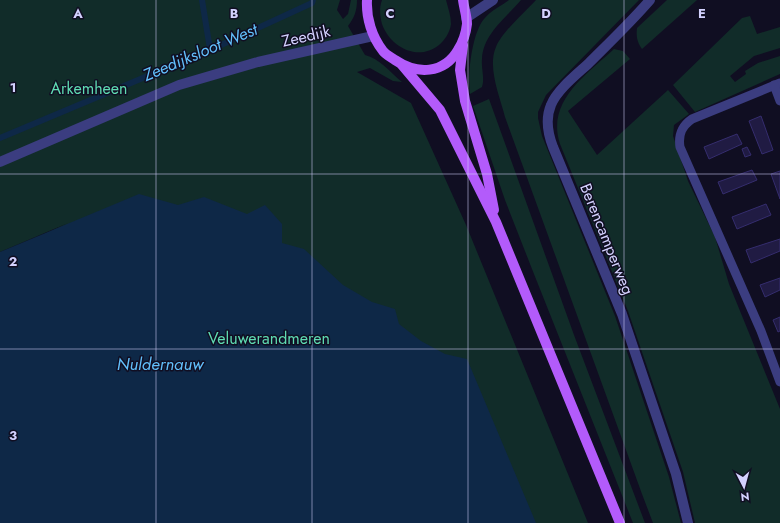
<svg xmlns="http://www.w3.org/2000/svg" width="780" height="523" viewBox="0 0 780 523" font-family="Jost,sans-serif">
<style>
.green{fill:#112c29}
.water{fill:#0e2847}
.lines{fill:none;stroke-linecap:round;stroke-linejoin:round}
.stream{stroke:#0e2847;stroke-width:6}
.building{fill:#201b43;stroke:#352d6e}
.lane{stroke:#3b3d80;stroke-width:9}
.street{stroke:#3b3d80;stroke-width:10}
.primary{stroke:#b35bfb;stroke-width:10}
.grid{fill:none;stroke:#d3d1fe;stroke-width:1;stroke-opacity:0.55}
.labels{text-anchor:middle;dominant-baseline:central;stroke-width:3;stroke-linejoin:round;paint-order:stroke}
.street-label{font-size:16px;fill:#d3d1fe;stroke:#100e22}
.park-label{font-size:16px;fill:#5fdcb3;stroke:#100e22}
.water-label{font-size:17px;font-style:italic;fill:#62bffb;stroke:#100e22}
.grid-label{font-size:13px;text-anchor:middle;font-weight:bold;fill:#d3d1fe;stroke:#100e22;stroke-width:3;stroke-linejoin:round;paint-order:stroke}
</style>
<rect width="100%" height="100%" fill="#100e22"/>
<g class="green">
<path d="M0,0H340L337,10L343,19L348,14L351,0H357C357,11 354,18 348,26L365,55C379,58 391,73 402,82L393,81L370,68L357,72L411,103L466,225L588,523H0V255L68,223L0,252Z"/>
<path d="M382,0H446C448,8 451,16 451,24C450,32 445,40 439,45C418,62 390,47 382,24C380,16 379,8 382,0Z"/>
<path d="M509,0H521C506,18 483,34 482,59C481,69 485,78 482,87L470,94C467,76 472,33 484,19C490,11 501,6 509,0Z"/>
<path d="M536,0H639L546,95L538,112V118L542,136L615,316L669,477L681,523H653L642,494L505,117C500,97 487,67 496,47C502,32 525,12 536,0Z"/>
<path d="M667,0H697L642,49C637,42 636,36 637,28Z"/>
<polygon points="750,16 757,34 780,27 780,48 754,56 730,76 735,82 746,74 745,71 758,63 780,56 780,74 695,112 673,85 742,18"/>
<path d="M614,49L623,51L630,59L568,111L597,155L668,90L689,114L674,125L673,136L688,181L715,237L729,284L780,409V523H695L683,472L628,311L560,144C546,101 586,75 614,49Z"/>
<polygon points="489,99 574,335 645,523 633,523 532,269 505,200 473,106"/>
</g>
<polygon class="water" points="139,194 178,205 204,197 247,214 265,205 282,224 282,243 304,249 343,285 372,302 395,309 399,324 421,341 445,354 467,359 536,523 0,523 0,252"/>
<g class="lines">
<g class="stream">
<polyline points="202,0 210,49"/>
<polyline points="0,138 219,46 312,3 313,0"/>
</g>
</g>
<g class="building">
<polygon points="761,116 773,150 762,154 749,121"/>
<polygon points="737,134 742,144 709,159 704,147"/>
<polygon points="747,147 751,155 745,157 742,149"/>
<polygon points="752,170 757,180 723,194 718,182"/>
<polygon points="780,171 780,199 771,174"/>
<polygon points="766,204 771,215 737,229 732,217"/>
<polygon points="780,239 780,251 751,263 746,250"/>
<polygon points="780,278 780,290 765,297 760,285"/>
<polygon points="780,317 780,331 778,332 773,320"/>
</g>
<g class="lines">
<g class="lane">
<path d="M780,83L692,119C682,126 678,134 680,147L761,331L780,382"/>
<polyline points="774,85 780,101"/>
</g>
<g class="street">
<path d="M650,0C631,22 609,43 588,64C576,75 557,90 551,105C545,119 548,134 553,147L622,314L676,474L688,523"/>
<polyline points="466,18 493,0"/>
<polyline points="0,162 179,85 258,62 373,36"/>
</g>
<g class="primary">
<path d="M367,0C366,18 372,37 383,51C386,55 391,57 395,60C417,75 444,74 458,50C463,42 466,33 467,24C467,17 464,8 463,0"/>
<polyline points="463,45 460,70 465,101 487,174 494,210"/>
<polyline points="402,65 440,110 496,222 620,523"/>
</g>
</g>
<path class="grid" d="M156,0V523M312,0V523M468,0V523M624,0V523M0,174H780M0,349H780"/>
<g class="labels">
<g class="street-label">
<text transform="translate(306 36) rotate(-13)">Zeedijk</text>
<text transform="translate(607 239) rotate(68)">Berencamperweg</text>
</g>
<g class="park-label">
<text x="89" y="88">Arkemheen</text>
<text x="269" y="338">Veluwerandmeren</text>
</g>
<g class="water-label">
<text transform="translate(200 52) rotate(-23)">Zeedijksloot West</text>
<text x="160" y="364">Nuldernauw</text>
</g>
</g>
<g class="grid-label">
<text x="78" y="18">A</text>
<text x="234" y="18">B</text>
<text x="390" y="18">C</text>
<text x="546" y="18">D</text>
<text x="702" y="18">E</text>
<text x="13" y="92">1</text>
<text x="13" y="266">2</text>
<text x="13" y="440">3</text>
</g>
<g transform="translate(744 487) rotate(174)" stroke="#100e22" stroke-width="3" paint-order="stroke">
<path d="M0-3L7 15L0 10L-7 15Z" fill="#d3d1fe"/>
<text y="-6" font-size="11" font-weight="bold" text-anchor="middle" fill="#d3d1fe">N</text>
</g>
</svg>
